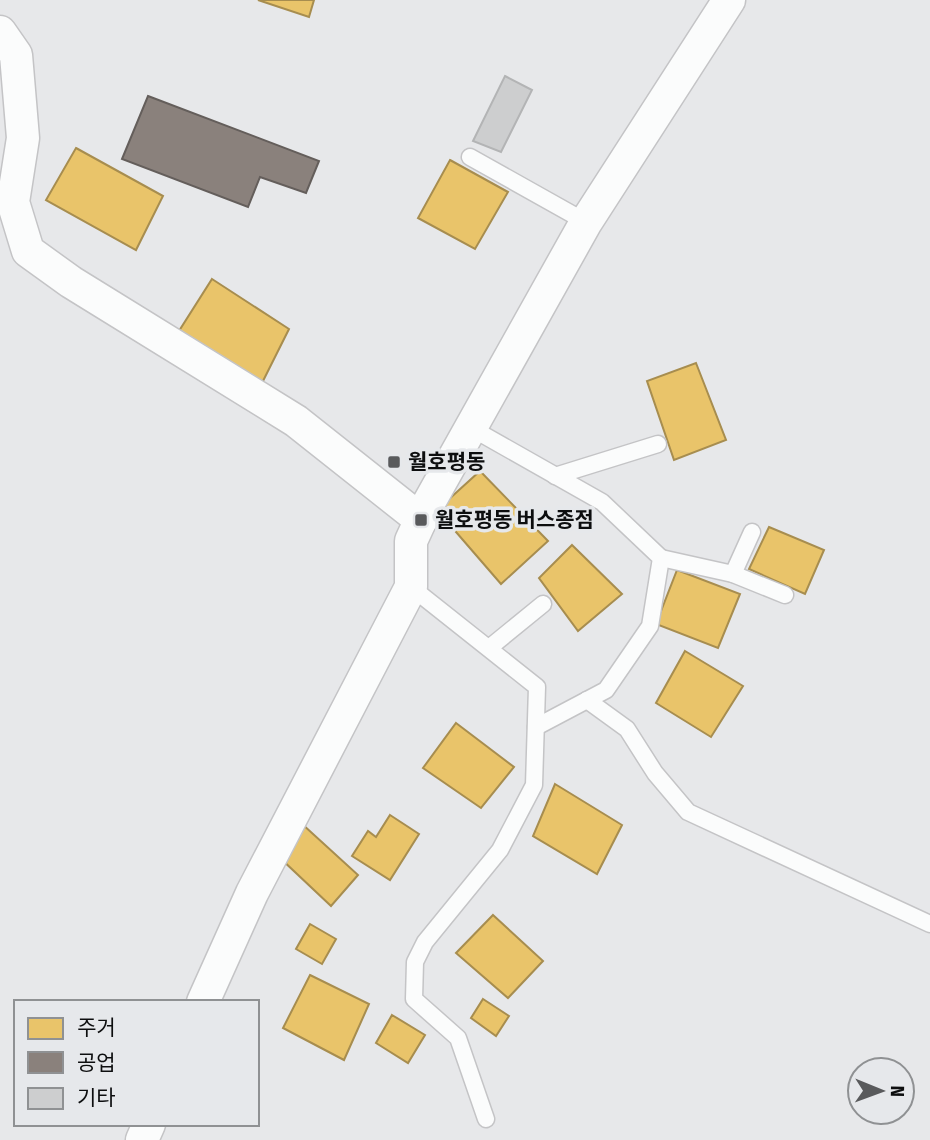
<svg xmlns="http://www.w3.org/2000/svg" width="930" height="1140" viewBox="0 0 930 1140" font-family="'Fira Sans Condensed','Noto Sans KR',sans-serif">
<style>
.homes{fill:#e9c46a;stroke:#a78d4f;stroke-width:2}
.industry{fill:#8a817c;stroke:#645e5b;stroke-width:2}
.building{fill:#cdcecf;stroke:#b3b4b5;stroke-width:2}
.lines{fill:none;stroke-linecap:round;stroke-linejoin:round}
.service-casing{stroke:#c4c4c6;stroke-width:19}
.minor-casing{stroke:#c4c4c6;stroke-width:35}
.service{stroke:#fbfcfc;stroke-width:16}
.minor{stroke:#fbfcfc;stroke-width:32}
.poi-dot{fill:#595a5c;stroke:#e6e8eb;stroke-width:2.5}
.labels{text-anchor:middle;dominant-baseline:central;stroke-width:7;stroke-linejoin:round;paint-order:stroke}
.poi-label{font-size:21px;font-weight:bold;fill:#0d0e0f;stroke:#e6e8eb;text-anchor:start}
</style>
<rect width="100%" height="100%" fill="#e7e8ea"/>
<g class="homes">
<polygon points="258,0 314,0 309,17"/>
<polygon points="76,148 163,196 136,250 46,200"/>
<polygon points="450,160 508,192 475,249 418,218"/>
<polygon points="212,279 289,329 262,383 179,331"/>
<polygon points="696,363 726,440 674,460 647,381"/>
<polygon points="480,471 548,541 501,584 437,510"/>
<polygon points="769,527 824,550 805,594 749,569"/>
<polygon points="572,545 622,594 578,631 539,578"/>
<polygon points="677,570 740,594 718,648 656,624"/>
<polygon points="685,651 743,686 711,737 656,703"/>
<polygon points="456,723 514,767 481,808 423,768"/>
<polygon points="555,784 622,825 597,874 533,836"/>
<polygon points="390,815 419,834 390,880 352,856 368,831 376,837"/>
<polygon points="301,823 358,875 331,906 278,856"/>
<polygon points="493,915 543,961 508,998 456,953"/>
<polygon points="310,924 336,939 322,964 296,949"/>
<polygon points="310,975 369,1004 344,1060 283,1028"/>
<polygon points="483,999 509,1016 496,1036 471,1018"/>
<polygon points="392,1015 425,1035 408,1063 376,1043"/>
</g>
<polygon class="industry" points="148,96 319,161 306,193 260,177 248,207 122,159"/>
<polygon class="building" points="505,76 532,90 501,152 473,141"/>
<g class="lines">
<defs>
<g id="service">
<polyline points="470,157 586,222"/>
<polyline points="473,429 602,502 661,558 650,626 606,690 536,727"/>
<polyline points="555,476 658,444"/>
<polyline points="752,532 733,574 785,595"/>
<polyline points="661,558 733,574"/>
<polyline points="411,587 537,687 534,785 500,850 425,942 415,962 414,999 458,1038 486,1119"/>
<polyline points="489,648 543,604"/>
<polyline points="587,700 627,729 655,773 688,812 930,924"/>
</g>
<g id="minor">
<polyline points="0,32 16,55 23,138 13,202 28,251 71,282 296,421 421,520"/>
<polyline points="203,1002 252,893 411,587 411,541 427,506 586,222 729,0"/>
<polyline points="142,1140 149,1124"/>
</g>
</defs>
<use href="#service" class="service-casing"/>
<use href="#minor" class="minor-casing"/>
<use href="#service" class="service"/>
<use href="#minor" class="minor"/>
</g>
<g class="poi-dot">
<rect x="387" y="455" width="14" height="14" rx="3.5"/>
<rect x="414" y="513" width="14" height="14" rx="3.5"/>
</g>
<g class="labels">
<g class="poi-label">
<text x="408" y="462">월호평동</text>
<text x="435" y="520">월호평동 버스종점</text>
</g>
</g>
<rect x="14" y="1000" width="245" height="126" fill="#e6e8eb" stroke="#8f9193" stroke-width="2"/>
<rect x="28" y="1018" width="35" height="21" fill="#e9c46a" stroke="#8f9193" stroke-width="2"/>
<text x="77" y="1035" font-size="21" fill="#0d0e0f">주거</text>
<rect x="28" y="1052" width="35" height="21" fill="#8a817c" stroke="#8f9193" stroke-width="2"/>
<text x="77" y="1070" font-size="21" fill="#0d0e0f">공업</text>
<rect x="28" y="1088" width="35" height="21" fill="#cdcecf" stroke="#8f9193" stroke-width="2"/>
<text x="77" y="1105" font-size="21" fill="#0d0e0f">기타</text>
<g transform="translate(881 1091) rotate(91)"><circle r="33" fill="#e6e8eb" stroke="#8f9193" stroke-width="2"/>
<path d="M0-5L12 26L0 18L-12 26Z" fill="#595a5c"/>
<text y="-10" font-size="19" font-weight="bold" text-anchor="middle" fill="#0d0e0f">N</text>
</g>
</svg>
